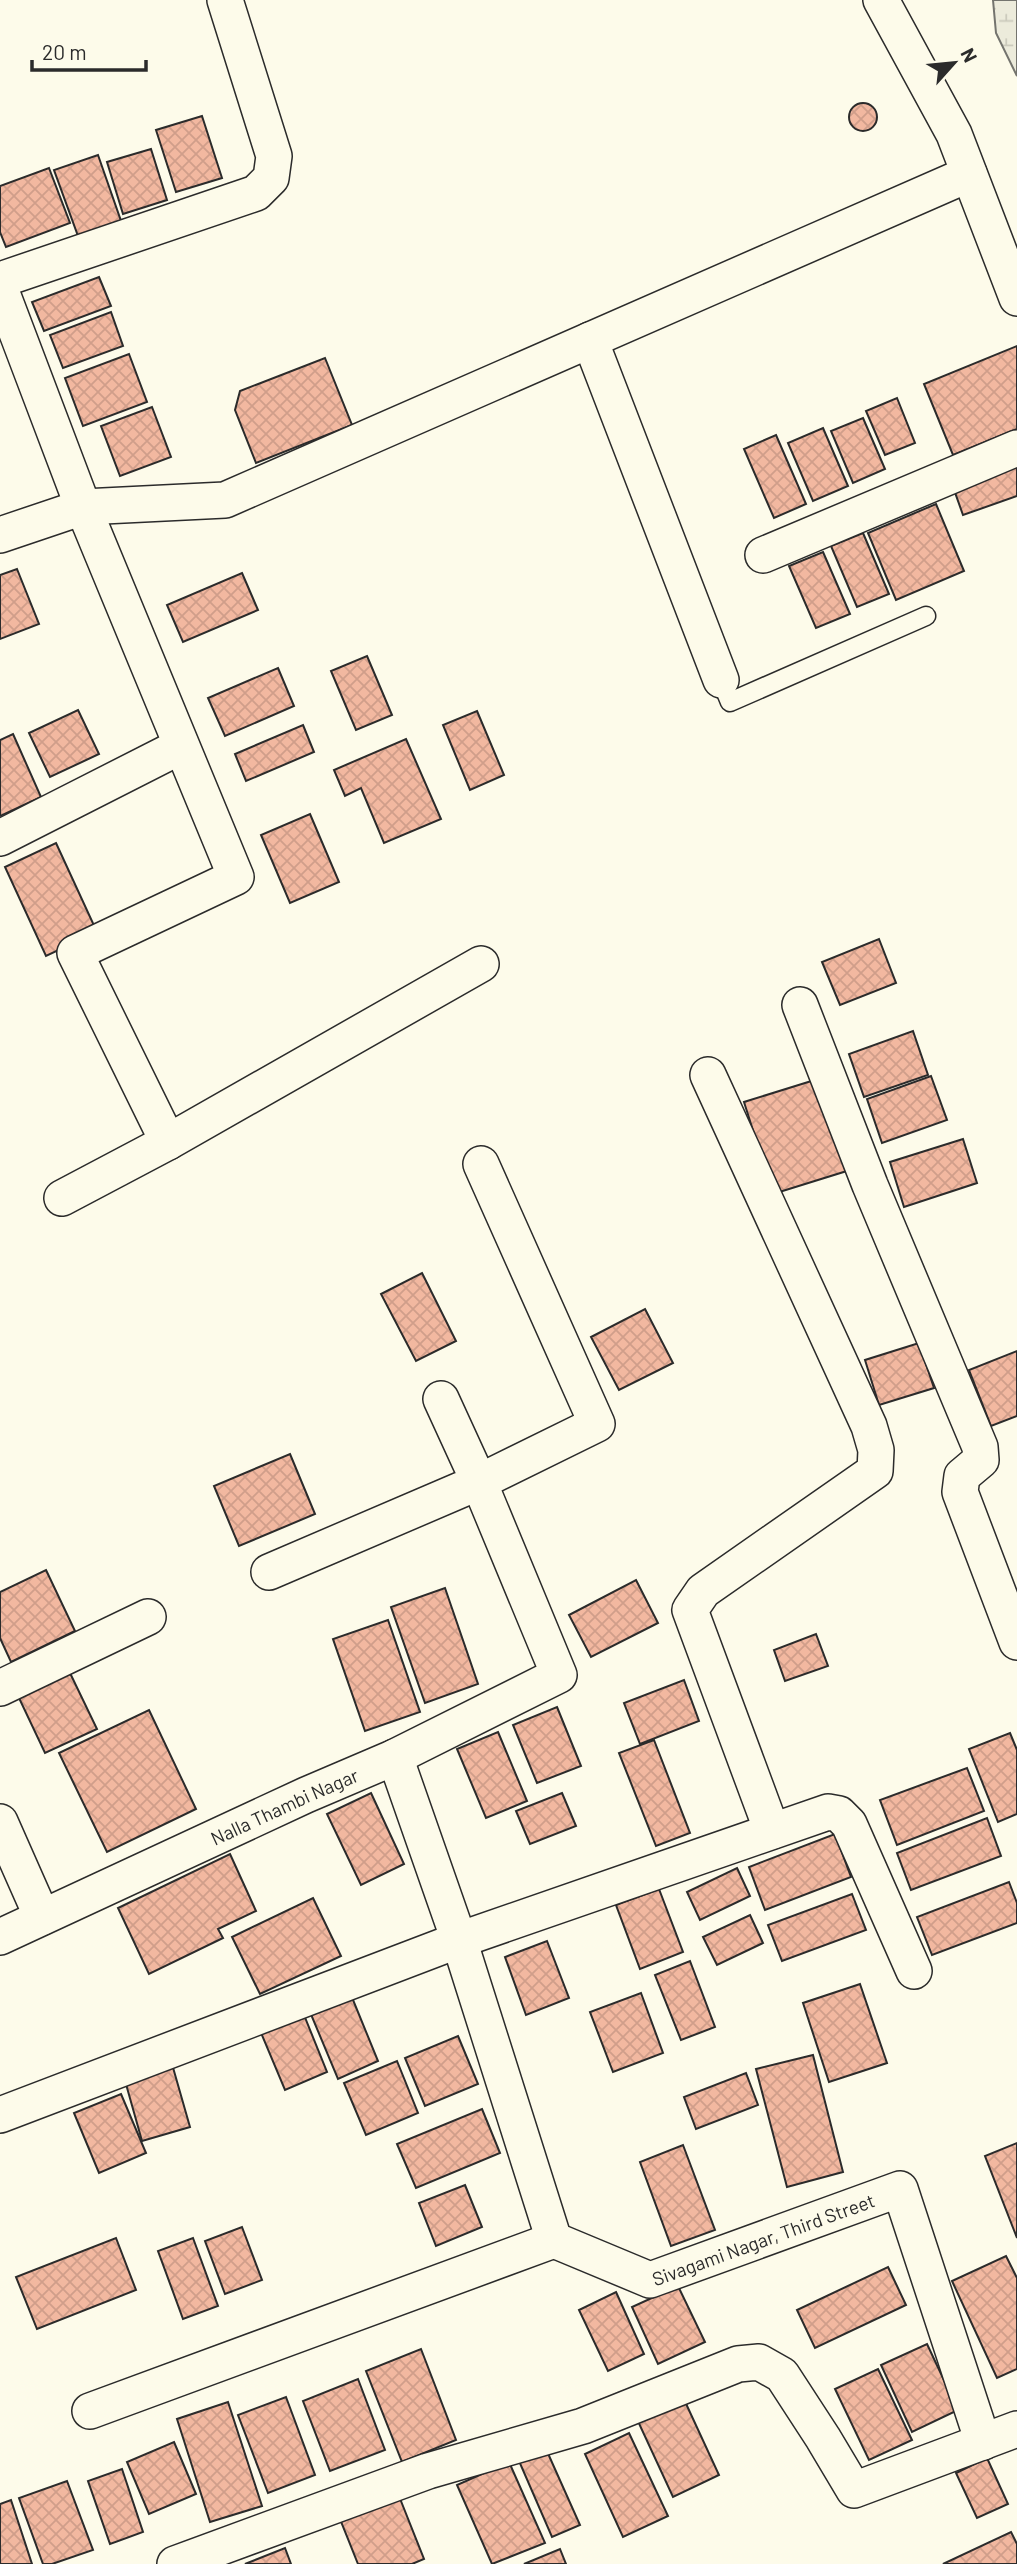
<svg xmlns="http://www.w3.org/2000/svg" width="1017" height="2564" viewBox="0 0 1017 2564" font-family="Barlow,sans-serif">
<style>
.wetland{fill:url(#wetland-marsh);stroke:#74746e;stroke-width:2}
.building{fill:url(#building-cross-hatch);stroke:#2b2b2b;stroke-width:2}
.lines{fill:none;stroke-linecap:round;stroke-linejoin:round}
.service-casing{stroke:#2b2b2b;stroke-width:21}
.minor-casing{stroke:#2b2b2b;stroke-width:38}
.service{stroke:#fdfbea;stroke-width:18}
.minor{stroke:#fdfbea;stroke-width:35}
.labels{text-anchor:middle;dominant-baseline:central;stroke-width:5;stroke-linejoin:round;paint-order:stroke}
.street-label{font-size:19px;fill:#2b2b2b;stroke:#fdfbea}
</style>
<defs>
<pattern id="wetland-marsh" width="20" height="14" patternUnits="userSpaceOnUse" patternTransform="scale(1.75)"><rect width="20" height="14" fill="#ecebdb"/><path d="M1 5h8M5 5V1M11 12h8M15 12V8" fill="none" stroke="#cbcabc"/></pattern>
<pattern id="building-cross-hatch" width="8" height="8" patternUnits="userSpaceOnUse" patternTransform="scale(1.75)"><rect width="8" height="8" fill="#f2b8a0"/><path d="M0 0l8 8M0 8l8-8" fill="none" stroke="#d09e8a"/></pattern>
</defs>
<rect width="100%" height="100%" fill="#fdfbea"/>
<polygon class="wetland" points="993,0 1017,0 1017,76 996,33"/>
<g class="building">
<circle cx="863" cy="117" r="14"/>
<polygon points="202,116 222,178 176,192 156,130"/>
<polygon points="151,149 167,200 123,214 107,162"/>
<polygon points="98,155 121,221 78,236 54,170"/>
<polygon points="49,168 70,223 6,247 0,232 0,186"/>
<polygon points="99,277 111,306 44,331 32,302"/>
<polygon points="111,312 123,346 63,368 50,335"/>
<polygon points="1017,346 1017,429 953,455 924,384"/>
<polygon points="129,354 147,402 83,426 65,378"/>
<polygon points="325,358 352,425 256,463 235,410 240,391"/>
<polygon points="897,398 915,443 885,455 866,411"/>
<polygon points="152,407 171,457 120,476 101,426"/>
<polygon points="863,418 885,469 853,483 831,431"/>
<polygon points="823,428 848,486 813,501 788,443"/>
<polygon points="776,435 806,504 774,518 744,449"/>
<polygon points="1017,461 1017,496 963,515 952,484"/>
<polygon points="936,504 964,571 896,600 868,533"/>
<polygon points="863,533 889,594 857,607 831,546"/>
<polygon points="823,552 850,614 816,628 789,566"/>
<polygon points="17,569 39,624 0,639 0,575"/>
<polygon points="242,573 258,610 183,642 167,605"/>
<polygon points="367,656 392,715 356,730 331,671"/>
<polygon points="278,668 294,706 225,736 208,698"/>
<polygon points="78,710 99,754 50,777 29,733"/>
<polygon points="477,711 504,775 470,790 443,725"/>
<polygon points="303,725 314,752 246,781 235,754"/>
<polygon points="13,734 41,797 0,816 0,740"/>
<polygon points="406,739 441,819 384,843 361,788 345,796 334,770"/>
<polygon points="310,814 339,882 290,903 261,835"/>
<polygon points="56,843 97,932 46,956 5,867"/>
<polygon points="879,939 896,983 840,1005 822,962"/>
<polygon points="913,1031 928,1075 864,1097 849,1054"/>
<polygon points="931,1076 947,1120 882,1143 867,1099"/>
<polygon points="821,1078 850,1170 773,1194 744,1102"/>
<polygon points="963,1139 977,1183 904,1207 890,1162"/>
<polygon points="422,1273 456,1341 416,1361 381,1294"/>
<polygon points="645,1309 673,1363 619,1390 591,1337"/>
<polygon points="919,1343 934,1388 879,1405 865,1360"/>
<polygon points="1017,1351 1017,1416 991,1426 969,1370"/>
<polygon points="290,1454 315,1514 239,1546 214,1486"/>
<polygon points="46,1570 75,1631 11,1662 0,1638 0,1592"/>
<polygon points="636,1580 658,1623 591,1657 569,1615"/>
<polygon points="445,1588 478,1684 425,1703 391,1607"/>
<polygon points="388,1620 420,1712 365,1731 333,1639"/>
<polygon points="816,1634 828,1666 785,1681 774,1650"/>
<polygon points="70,1673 97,1729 45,1753 19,1698"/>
<polygon points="684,1680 699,1721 640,1744 624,1703"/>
<polygon points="557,1707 581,1766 537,1783 513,1725"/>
<polygon points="149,1710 196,1809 107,1852 59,1753"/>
<polygon points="498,1732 527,1801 486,1818 457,1749"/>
<polygon points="1010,1733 1017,1750 1017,1814 998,1822 969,1749"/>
<polygon points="654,1740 690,1833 656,1846 619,1753"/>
<polygon points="967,1768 984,1811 897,1845 880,1800"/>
<polygon points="371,1793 404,1864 361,1885 327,1814"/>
<polygon points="562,1793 576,1826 530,1844 516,1811"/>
<polygon points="987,1818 1001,1856 911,1890 897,1853"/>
<polygon points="835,1834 851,1877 765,1910 749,1867"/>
<polygon points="230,1854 256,1911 218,1929 223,1938 149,1974 118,1908"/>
<polygon points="737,1868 750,1896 700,1920 687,1892"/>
<polygon points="1009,1882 1017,1903 1017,1923 932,1955 917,1917"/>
<polygon points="659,1889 683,1952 640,1969 616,1905"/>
<polygon points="852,1894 866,1930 782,1961 768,1925"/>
<polygon points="313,1898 341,1956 260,1994 232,1937"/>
<polygon points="750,1915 763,1943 717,1965 703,1937"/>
<polygon points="547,1941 569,1998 526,2015 505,1957"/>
<polygon points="690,1961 715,2027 681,2040 655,1975"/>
<polygon points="860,1984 887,2063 829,2082 803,2003"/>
<polygon points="641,1993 663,2053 613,2072 590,2012"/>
<polygon points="351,1995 378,2061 338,2079 310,2012"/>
<polygon points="302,2010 327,2072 285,2090 259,2028"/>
<polygon points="458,2036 478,2084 425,2106 405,2058"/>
<polygon points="813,2055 843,2172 787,2187 756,2069"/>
<polygon points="397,2061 418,2113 366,2135 344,2083"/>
<polygon points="172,2064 190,2127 142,2141 124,2077"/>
<polygon points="746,2073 758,2105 696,2129 684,2097"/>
<polygon points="121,2094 146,2153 99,2173 74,2113"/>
<polygon points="482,2109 500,2153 416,2188 397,2144"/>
<polygon points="1017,2143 1017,2238 985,2156"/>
<polygon points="683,2145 715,2230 671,2246 640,2162"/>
<polygon points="465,2185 482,2227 436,2246 419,2203"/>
<polygon points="242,2227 262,2280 225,2294 205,2241"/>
<polygon points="116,2238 136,2290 37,2329 16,2277"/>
<polygon points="193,2238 218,2306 183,2319 158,2251"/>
<polygon points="1006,2256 1017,2278 1017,2369 997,2378 952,2281"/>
<polygon points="888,2267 906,2305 815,2348 797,2310"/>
<polygon points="678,2286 705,2342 658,2364 632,2307"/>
<polygon points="616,2292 644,2354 608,2371 579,2310"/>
<polygon points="927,2344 958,2410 912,2432 881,2365"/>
<polygon points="421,2349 456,2440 402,2462 366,2371"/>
<polygon points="878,2369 912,2440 869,2460 835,2389"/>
<polygon points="358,2379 385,2450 330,2471 303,2401"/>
<polygon points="682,2395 719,2475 673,2497 636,2417"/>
<polygon points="286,2397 315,2475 268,2493 238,2415"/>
<polygon points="228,2402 262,2506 210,2522 177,2419"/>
<polygon points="629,2433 668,2516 623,2537 585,2454"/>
<polygon points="174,2442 196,2494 149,2514 127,2462"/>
<polygon points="546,2449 580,2525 552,2537 519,2461"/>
<polygon points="987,2458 1008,2504 977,2518 956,2473"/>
<polygon points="509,2462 545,2543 492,2564 457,2485"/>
<polygon points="122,2469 143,2532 110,2544 88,2481"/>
<polygon points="67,2481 93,2550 52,2564 43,2564 19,2498"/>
<polygon points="397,2491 424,2559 412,2564 358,2564 338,2514"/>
<polygon points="11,2500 32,2564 0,2564 0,2504"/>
<polygon points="1011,2532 1017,2544 1017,2564 943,2564"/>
<polygon points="285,2548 291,2564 245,2564"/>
<polygon points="560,2549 566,2564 524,2564"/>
</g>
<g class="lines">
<defs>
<polyline id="service" points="721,680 730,702 926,616"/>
<g id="minor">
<polyline points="881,0 954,134 1017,298"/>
<polyline points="0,280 256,193 271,178 274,156 225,0"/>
<polyline points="0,288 83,507 236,877 75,953 168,1142"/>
<polyline points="590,340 721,680"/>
<polyline points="0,535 83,507 225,500 969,174"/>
<polyline points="763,555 1017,448"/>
<polyline points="0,838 181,746"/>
<polyline points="800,1005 870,1185 980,1447 981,1460 962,1476 960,1492 1017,1642"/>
<polyline points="708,1075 869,1426 876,1450 875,1471 703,1591 690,1610 772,1831"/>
<polyline points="62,1198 168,1142 481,964"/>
<polyline points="269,1572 479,1482 441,1399"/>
<polyline points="0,1688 148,1617"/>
<polyline points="395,1757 559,1675 479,1482 597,1424 481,1164"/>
<polyline points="0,1822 42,1917"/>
<path id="s1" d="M0,1937L306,1795L395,1757L459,1940L554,2240L650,2280L900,2189L983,2442"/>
<polyline points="0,2115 459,1940 828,1812 839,1814 849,1824 914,1971"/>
<polyline points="90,2411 554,2240"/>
<polyline points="175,2564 428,2471 583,2426 738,2364 759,2362 782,2375 823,2438 854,2490 1017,2429"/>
</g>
</defs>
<use href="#service" class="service-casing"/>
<use href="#minor" class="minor-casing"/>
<use href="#service" class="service"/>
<use href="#minor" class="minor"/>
</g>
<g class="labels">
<g class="street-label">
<text stroke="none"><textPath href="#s1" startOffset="313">Nalla Thambi Nagar</textPath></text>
<text stroke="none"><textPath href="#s1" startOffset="1167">Sivagami Nagar, Third Street</textPath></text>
</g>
</g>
<g transform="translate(954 63) rotate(63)" stroke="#fdfbea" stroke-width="5" paint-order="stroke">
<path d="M0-5L12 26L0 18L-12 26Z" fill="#2b2b2b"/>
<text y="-10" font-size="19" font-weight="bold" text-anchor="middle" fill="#2b2b2b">N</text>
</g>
<path d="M32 60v10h114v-10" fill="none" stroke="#2b2b2b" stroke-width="3.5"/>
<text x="42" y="60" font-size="21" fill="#2b2b2b" stroke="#fdfbea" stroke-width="5" paint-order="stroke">20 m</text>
</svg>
